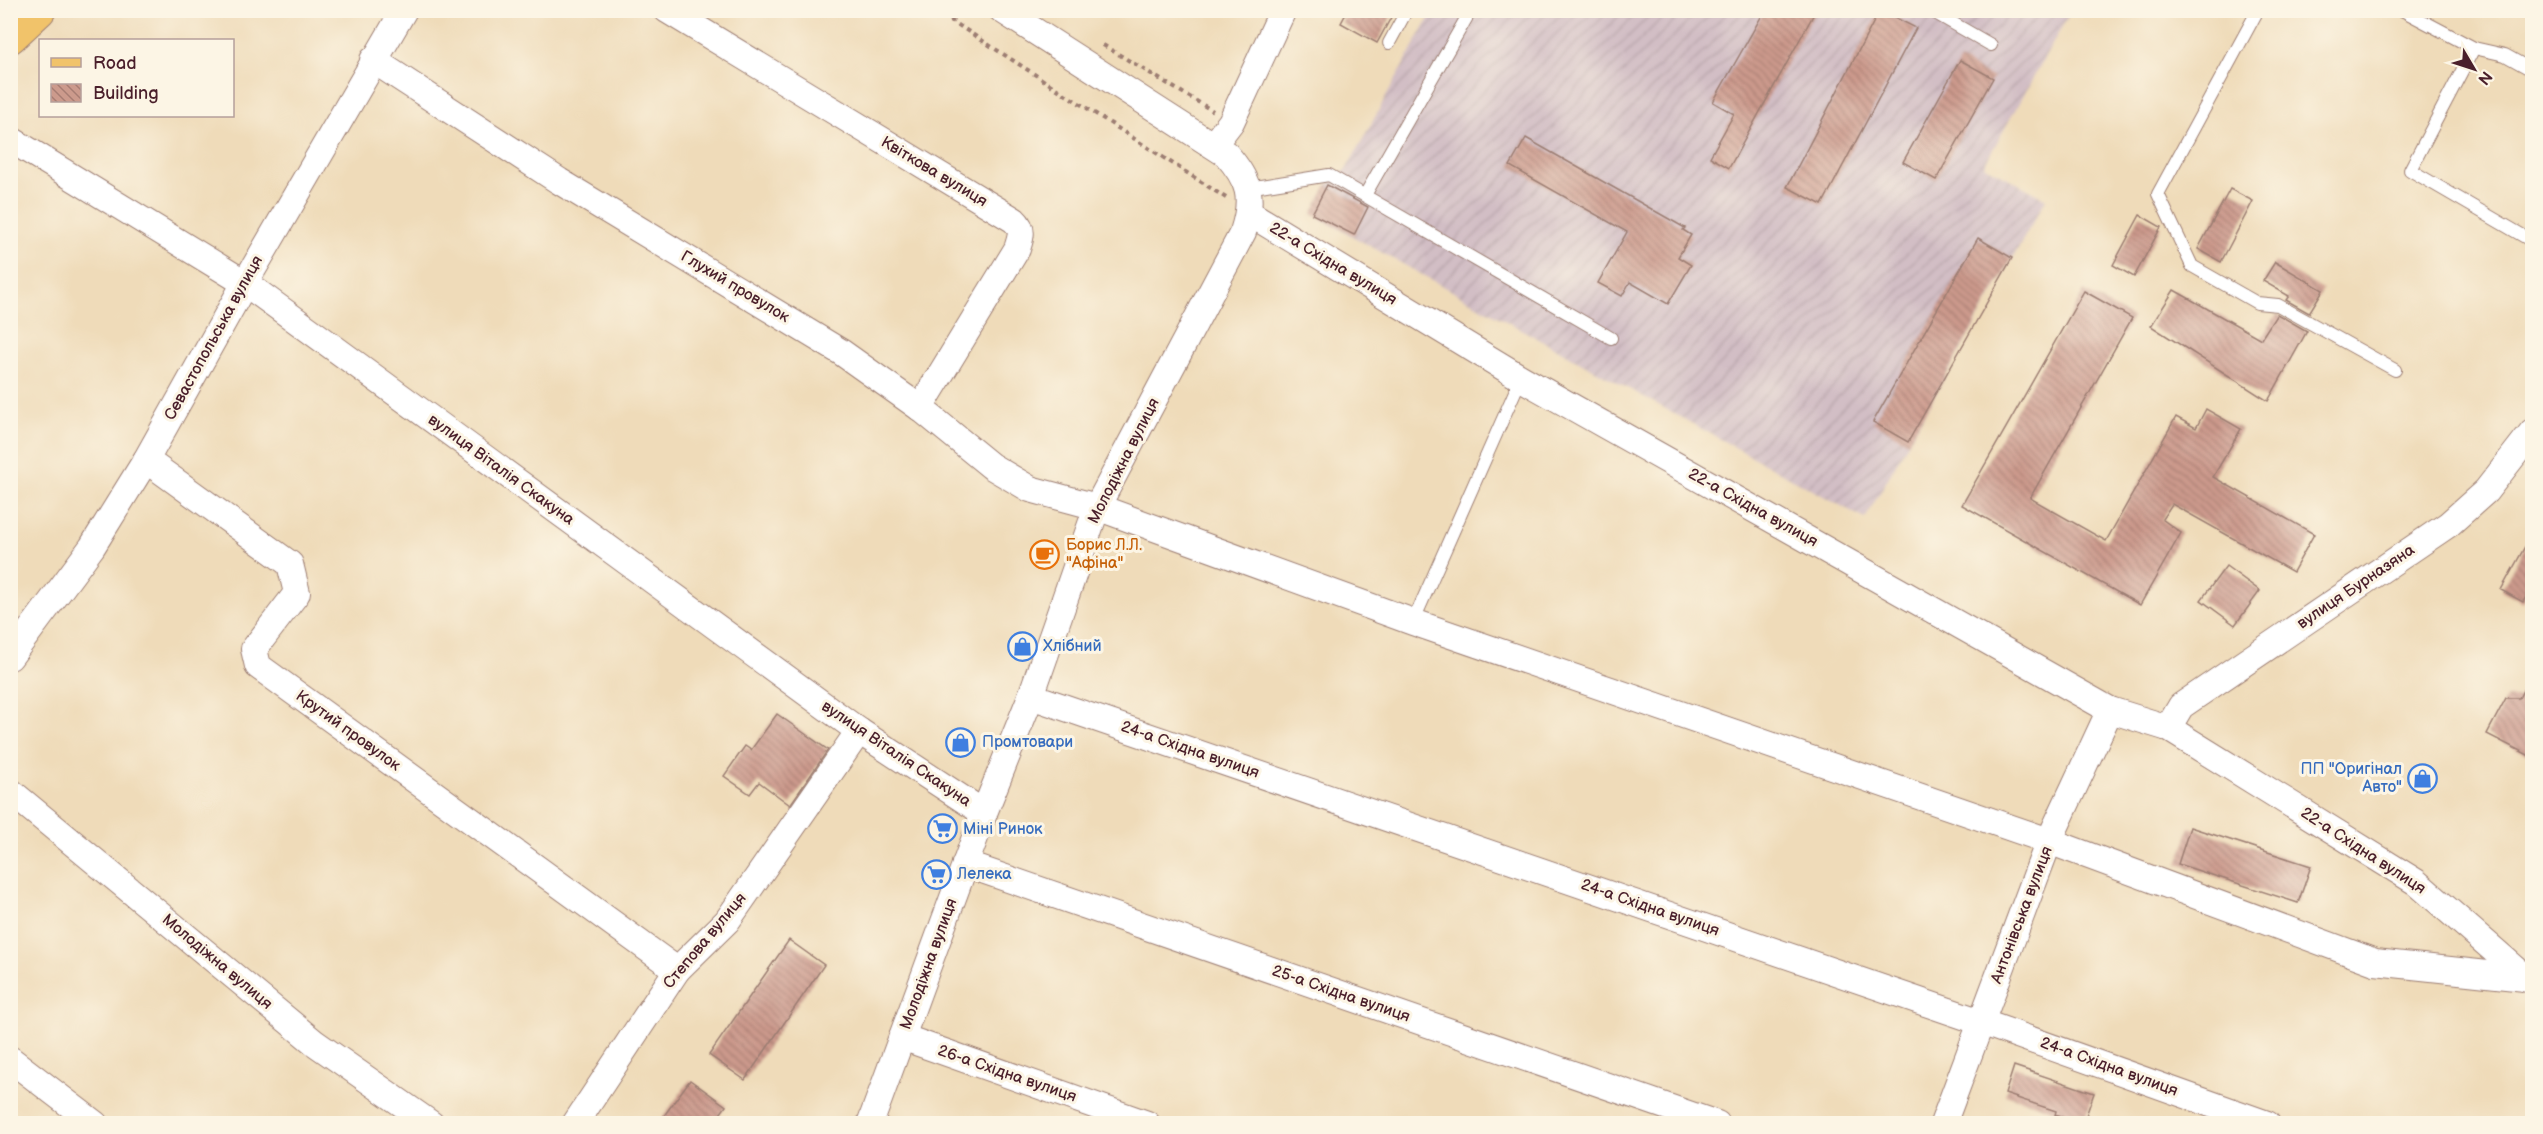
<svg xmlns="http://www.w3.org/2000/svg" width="2543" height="1134" viewBox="0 0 2543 1134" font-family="'Balsamiq Sans',sans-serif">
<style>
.industrial{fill:url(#industrial-furrows)}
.building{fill:url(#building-back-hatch)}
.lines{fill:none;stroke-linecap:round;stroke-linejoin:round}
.service-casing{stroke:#9c7d72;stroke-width:14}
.minor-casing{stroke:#9c7d72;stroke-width:28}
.primary-casing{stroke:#9c7d72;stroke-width:35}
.path{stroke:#9c7d72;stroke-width:4;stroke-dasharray:4.5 4.5;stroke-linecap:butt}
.service{stroke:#fff;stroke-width:12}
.minor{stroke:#fff;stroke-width:26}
.primary{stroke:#f1c36a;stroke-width:33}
.labels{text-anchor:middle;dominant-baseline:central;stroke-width:6;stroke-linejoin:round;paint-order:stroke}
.street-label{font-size:16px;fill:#4a1f2b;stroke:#fcf5e5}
.food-label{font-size:16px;fill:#c56008;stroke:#fcf5e5;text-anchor:start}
.shop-label{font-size:16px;fill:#366cbe;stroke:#fcf5e5;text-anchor:start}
</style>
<defs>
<pattern id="industrial-furrows" width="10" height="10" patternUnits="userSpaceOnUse" patternTransform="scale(1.5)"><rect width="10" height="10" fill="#d2bec5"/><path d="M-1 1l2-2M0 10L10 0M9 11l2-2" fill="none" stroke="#b6a3a9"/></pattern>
<pattern id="building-back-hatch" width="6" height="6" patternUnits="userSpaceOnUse" patternTransform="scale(1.5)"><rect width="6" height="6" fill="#cc9a8c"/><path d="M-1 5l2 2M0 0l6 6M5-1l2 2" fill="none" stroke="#a87d73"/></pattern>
</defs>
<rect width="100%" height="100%" fill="#fcf5e5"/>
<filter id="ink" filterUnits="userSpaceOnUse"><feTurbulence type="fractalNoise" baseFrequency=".0167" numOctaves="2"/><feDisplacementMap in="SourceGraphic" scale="12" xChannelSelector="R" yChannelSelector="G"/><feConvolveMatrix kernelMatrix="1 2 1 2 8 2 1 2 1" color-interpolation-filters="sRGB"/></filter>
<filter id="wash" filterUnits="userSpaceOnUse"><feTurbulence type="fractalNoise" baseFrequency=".008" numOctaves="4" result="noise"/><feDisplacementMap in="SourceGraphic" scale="24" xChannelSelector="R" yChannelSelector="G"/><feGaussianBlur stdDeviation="1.35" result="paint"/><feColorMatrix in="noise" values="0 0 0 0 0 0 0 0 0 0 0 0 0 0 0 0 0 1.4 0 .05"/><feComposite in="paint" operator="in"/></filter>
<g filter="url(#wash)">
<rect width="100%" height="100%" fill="#efdbb9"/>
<polygon class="industrial" points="1433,11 2071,11 1984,165 2046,199 1865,519 1312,214 1327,185 1346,170"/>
<g id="blocks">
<g class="building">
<polygon points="1348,10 1395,10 1377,43 1341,23"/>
<polygon points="1765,10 1816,10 1729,168 1710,157 1734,114 1713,102"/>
<polygon points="1880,10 1916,28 1822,205 1787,187"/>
<polygon points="1960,60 1993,78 1936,180 1903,162"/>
<polygon points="1526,138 1685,228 1683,230 1691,235 1678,257 1691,265 1668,304 1630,282 1622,296 1598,283 1627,232 1510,166"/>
<polygon points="1327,185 1368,207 1354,235 1312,214"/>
<polygon points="2230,189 2253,201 2221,262 2198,249"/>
<polygon points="2140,215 2161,227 2134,277 2113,265"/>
<polygon points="1978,238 2012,258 1908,442 1873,422"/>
<polygon points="2275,262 2323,290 2309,313 2286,300 2289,296 2263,281"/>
<polygon points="2174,290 2261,339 2277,314 2307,331 2268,401 2151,326"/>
<polygon points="2084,291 2132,318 2030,498 2106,541 2176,417 2196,428 2206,409 2241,429 2213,477 2314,534 2293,572 2172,504 2162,519 2181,533 2140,605 1962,505"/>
<polygon points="2532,534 2532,586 2523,602 2501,590"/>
<polygon points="2226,566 2260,591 2235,625 2201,600"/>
<polygon points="2532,673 2532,757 2487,734 2506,698 2519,698"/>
<polygon points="777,714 828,750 790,805 759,782 750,794 724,776 745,746 751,750"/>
<polygon points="2190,827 2311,866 2298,903 2178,864"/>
<polygon points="789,940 824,965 745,1080 709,1055"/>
<polygon points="2014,1066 2094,1093 2083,1124 2055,1115 2056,1111 2005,1094"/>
<polygon points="690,1080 726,1106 713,1124 658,1124"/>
</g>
</g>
</g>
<g filter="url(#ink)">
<use href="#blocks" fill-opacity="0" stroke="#9c7d72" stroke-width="1.5"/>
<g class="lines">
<defs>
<g id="service">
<polyline points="1930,10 1991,45"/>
<polyline points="2258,10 2158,194 2192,266 2257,303 2278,305 2395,370"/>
<polyline points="2402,10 2474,48 2410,170 2532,241"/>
<polyline points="1389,43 1407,10"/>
<polyline points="2474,48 2505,55 2532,70"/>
<polyline points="1248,188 1329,175 1611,338"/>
<polyline points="1365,195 1471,10"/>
<polyline points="1413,622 1521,378"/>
</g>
<g id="minor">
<path d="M667,10L1014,220C1024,229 1021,237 1017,249L920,408"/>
<polyline points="373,60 559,181 841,352 920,408 991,466 1030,489 1097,507 1413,622 2049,841 2375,962 2525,978"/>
<polyline points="10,139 245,283 859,731 984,813"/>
<polyline points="1214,144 1231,122 1283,10"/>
<polyline points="1249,213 1521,378 2110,710 2168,728 2416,882 2527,979"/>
<polyline points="146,460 290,564 297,593 254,649 258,666 677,970"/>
<polyline points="10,657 92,547 146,460 245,283 404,10"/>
<polyline points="1031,696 1981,1022 2267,1124"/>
<polyline points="2168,728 2181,706 2449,524 2486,491 2532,432"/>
<polyline points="10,791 315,1043 431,1124"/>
<polyline points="965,864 1717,1124"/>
<polyline points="902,1037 1147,1124"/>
<polyline points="10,1059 95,1124"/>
<polyline points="575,1124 677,970 727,921 859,731"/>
<path d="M870,1124L984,813L1031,696L1097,507L1243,232C1254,198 1250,181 1226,154L1002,10"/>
<polyline points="1943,1124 2049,841 2110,710"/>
</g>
<polyline id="primary" points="10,37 39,10"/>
</defs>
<use href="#service" class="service-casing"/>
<use href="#minor" class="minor-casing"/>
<use href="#primary" class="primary-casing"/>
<g class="path">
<polyline points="935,10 1226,198"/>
<polyline points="1103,45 1213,111"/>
</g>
<use href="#service" class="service"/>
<use href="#minor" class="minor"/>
<use href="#primary" class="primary"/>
</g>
</g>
<defs>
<symbol id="cafe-ring" viewBox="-11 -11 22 22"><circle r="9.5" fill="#fcf5e5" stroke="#e8710a" stroke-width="1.5"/><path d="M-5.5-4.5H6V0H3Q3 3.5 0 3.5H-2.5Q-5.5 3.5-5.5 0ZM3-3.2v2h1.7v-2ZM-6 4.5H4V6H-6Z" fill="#e8710a"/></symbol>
<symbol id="shop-ring" viewBox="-11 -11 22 22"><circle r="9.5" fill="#fcf5e5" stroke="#3f7fe0" stroke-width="1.5"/><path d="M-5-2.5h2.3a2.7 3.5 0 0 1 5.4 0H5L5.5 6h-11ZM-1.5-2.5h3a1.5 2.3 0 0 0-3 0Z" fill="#3f7fe0"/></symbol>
<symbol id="supermarket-ring" viewBox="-11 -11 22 22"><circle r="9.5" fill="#fcf5e5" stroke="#3f7fe0" stroke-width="1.5"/><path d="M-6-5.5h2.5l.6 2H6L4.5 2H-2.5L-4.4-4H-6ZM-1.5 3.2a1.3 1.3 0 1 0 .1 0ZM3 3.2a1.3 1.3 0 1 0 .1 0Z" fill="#3f7fe0"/></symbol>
</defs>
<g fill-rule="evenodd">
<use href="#cafe-ring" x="1028" y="538" width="33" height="33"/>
<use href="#shop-ring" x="1006" y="630" width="33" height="33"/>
<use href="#shop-ring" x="944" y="726" width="33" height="33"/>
<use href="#shop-ring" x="2406" y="762" width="33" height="33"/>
<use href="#supermarket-ring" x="926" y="812" width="33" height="33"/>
<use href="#supermarket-ring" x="920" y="858" width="33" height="33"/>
</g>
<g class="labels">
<g class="street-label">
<text transform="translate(934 172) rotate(31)">Квіткова вулиця</text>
<text transform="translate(1333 264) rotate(31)">22-а Східна вулиця</text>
<text transform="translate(735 287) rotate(31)">Глухий провулок</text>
<text transform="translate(214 338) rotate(-61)">Севастопольська вулиця</text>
<text transform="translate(1124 461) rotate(-63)">Молодіжна вулиця</text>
<text transform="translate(501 470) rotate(36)">вулиця Віталія Скакуна</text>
<text transform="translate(1753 508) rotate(29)">22-а Східна вулиця</text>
<text transform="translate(2356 587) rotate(-34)">вулиця Бурназяна</text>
<text transform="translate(348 731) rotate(36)">Крутий провулок</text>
<text transform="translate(1190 750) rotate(19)">24-а Східна вулиця</text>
<text transform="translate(896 754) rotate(34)">вулиця Віталія Скакуна</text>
<text transform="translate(2363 851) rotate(33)">22-а Східна вулиця</text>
<text transform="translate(1650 908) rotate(19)">24-а Східна вулиця</text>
<text transform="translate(2022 915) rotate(-69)">Антонівська вулиця</text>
<text transform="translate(705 941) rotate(-50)">Степова вулиця</text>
<text transform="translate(217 962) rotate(40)">Молодіжна вулиця</text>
<text transform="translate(929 964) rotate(-70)">Молодіжна вулиця</text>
<text transform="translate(1341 994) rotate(19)">25-а Східна вулиця</text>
<text transform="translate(2109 1067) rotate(20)">24-а Східна вулиця</text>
<text transform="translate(1007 1074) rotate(19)">26-а Східна вулиця</text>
</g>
<g class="food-label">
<text x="1066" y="545">Борис Л.Л.<tspan x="1066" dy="18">"Афіна"</tspan></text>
</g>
<g class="shop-label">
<text x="1043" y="646">Хлібний</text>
<text x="982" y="742">Промтовари</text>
<text x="2402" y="769" text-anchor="end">ПП "Оригінал<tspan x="2402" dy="18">Авто"</tspan></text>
<text x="963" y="829">Міні Ринок</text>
<text x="957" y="874">Лелека</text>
</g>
</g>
<rect width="2543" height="1134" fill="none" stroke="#fcf5e5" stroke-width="36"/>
<rect x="39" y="39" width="195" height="78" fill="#fcf5e5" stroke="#b59f9b" stroke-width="1.5"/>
<rect x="51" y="58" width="30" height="9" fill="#f1c36a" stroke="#b59f9b" stroke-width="1.5"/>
<text x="93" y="69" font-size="18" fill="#4a1f2b">Road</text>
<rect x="51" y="84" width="30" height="18" fill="url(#building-back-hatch)" stroke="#b59f9b" stroke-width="1.5"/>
<text x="93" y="99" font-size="18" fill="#4a1f2b">Building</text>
<g transform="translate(2474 69) rotate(129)" stroke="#fcf5e5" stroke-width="4.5" paint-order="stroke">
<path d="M0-4.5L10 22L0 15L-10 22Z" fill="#4a1f2b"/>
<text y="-9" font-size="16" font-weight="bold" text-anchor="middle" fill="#4a1f2b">N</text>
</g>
</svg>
